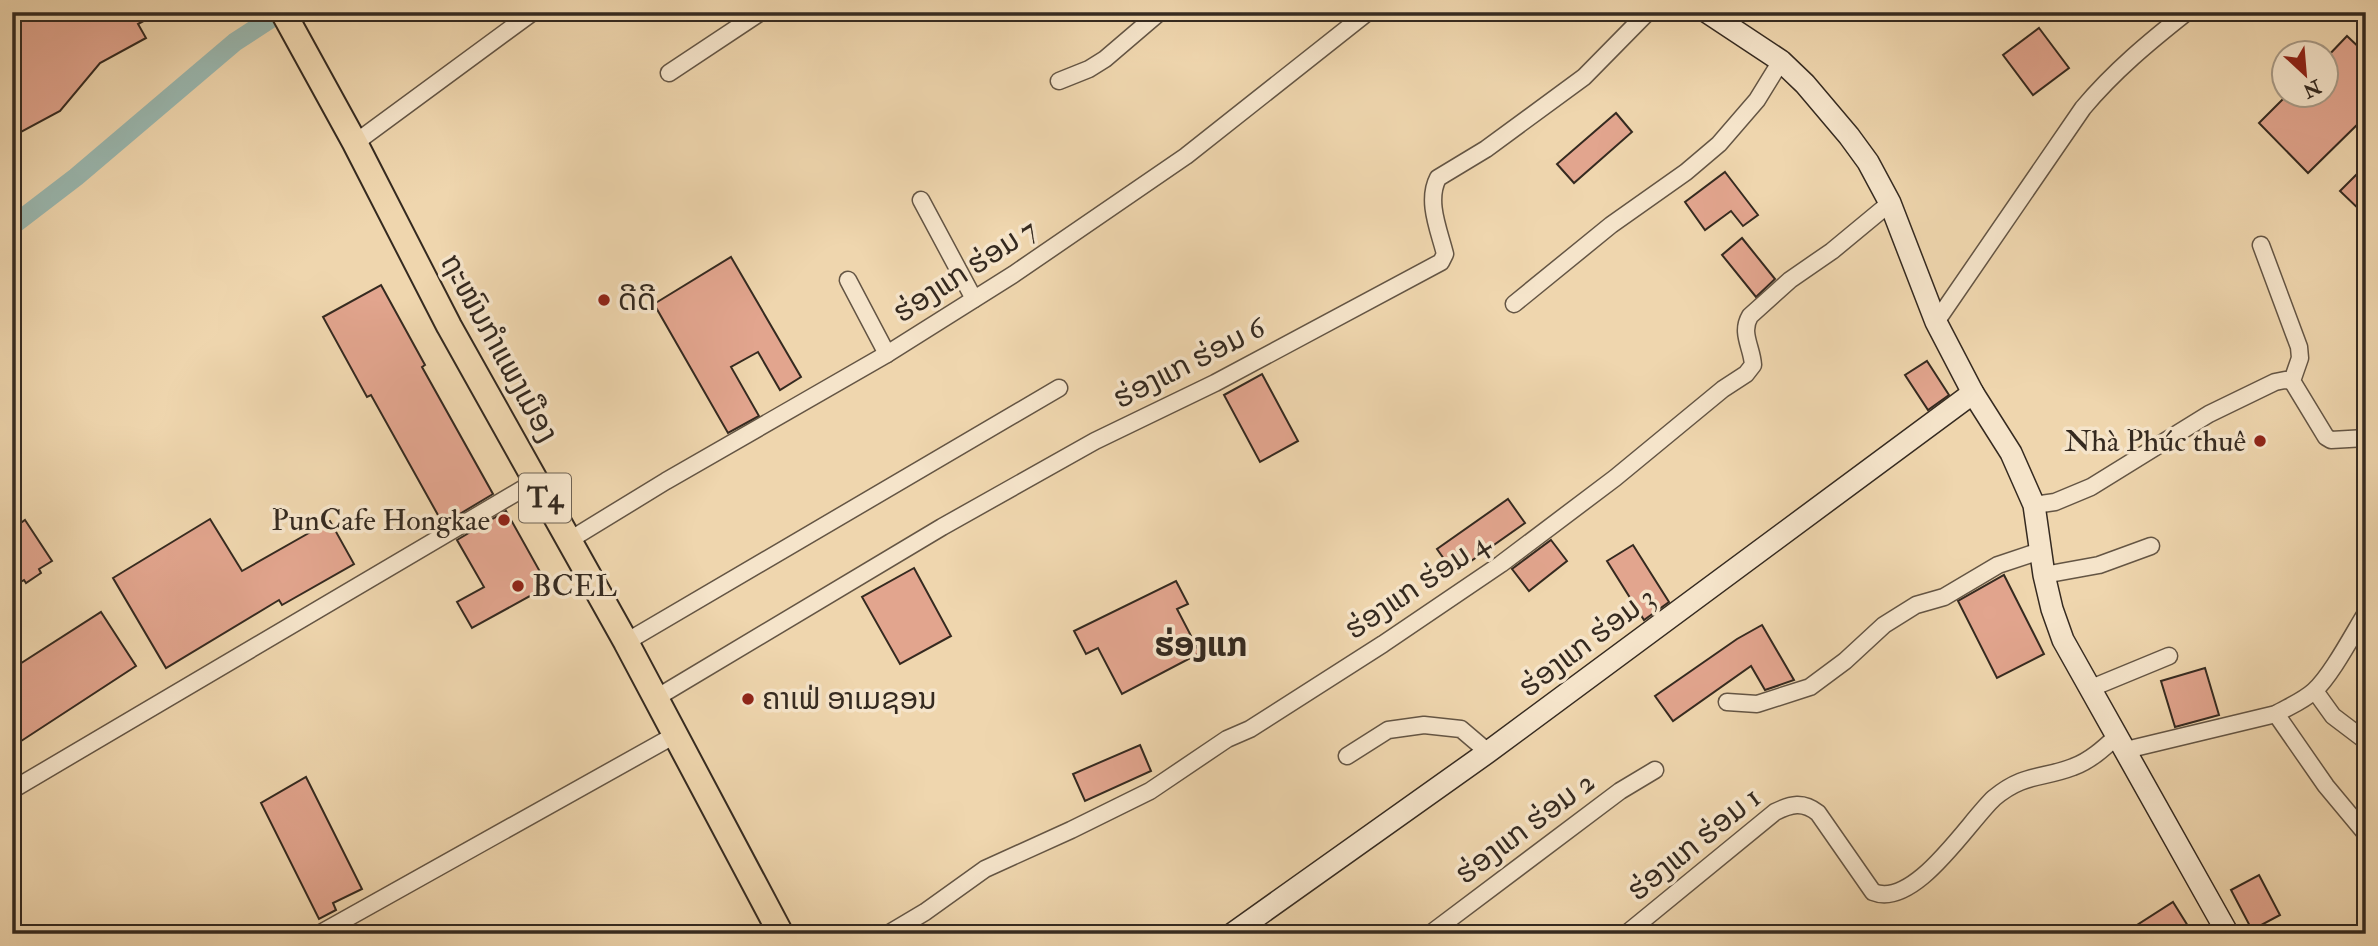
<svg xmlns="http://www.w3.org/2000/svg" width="2378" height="946" viewBox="0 0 2378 946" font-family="'IM FELL Double Pica','Noto Sans Lao',serif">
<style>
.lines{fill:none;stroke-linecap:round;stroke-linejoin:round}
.canal{stroke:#9ab8b0;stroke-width:19}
.building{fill:#e2a58e;stroke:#352a20;stroke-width:2}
.street-casing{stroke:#645544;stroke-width:19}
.secondary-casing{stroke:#352a20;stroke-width:24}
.primary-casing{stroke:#352a20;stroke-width:28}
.street{stroke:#f5e4ca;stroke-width:16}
.secondary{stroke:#f5e4ca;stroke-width:21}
.primary{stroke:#efd6ae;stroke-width:24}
.poi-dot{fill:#8f2418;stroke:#f5e4ca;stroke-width:2.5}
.labels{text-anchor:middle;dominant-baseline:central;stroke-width:7;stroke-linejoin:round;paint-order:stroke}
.shield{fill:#f5e4ca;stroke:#6f6253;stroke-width:2}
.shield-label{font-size:28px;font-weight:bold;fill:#352a20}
.street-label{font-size:30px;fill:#352a20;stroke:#f5e4ca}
.poi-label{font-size:30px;fill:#352a20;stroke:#f5e4ca;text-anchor:start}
.quarter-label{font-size:33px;font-weight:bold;fill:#352a20;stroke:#f5e4ca}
</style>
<rect width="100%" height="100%" fill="#efd6ae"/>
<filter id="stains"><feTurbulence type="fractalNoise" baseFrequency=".00286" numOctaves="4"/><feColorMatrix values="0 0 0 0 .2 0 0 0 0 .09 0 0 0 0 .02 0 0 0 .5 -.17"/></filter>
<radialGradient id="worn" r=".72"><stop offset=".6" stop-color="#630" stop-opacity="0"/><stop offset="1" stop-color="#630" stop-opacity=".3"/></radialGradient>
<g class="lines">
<polyline class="canal" points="12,226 76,177 235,42 281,12"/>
</g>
<g class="building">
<polygon points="12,12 160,12 138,24 146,38 100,63 60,111 21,132 12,116"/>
<polygon points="2039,28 2069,68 2033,95 2003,55"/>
<polygon points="2347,36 2366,54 2366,116 2308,173 2259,123 2288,94 2326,94 2326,58"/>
<polygon points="1616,113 1632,132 1574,183 1557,164"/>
<polygon points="2366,165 2366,216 2340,191"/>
<polygon points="1725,172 1758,215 1743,226 1731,211 1705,230 1685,202"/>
<polygon points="1742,238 1775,279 1756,297 1722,255"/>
<polygon points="731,257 801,377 780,390 758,352 731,367 759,416 728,433 654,304"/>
<polygon points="381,285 425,365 422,367 493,494 443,524 371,395 367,397 323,317"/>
<polygon points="1927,361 1949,395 1928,410 1905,375"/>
<polygon points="1262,374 1298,441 1260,462 1224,395"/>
<polygon points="1508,499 1525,523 1454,573 1437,549"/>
<polygon points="506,511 548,586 472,628 457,602 484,587 457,540"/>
<polygon points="210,519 242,571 330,521 354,564 282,605 279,600 166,668 113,578"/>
<polygon points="25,520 52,561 39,569 41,573 26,583 24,580 12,587 12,529"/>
<polygon points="1551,540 1567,561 1529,591 1512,569"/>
<polygon points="1633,545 1669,602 1644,620 1607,561"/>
<polygon points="914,568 951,636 900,664 862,597"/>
<polygon points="2004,575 2044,654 1997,678 1958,601"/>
<polygon points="1176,581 1188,604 1177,609 1200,653 1122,694 1098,648 1086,654 1074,631"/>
<polygon points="101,612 136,666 12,747 12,669"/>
<polygon points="1762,625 1794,680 1765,690 1751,666 1673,721 1655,696 1737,639"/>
<polygon points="2205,668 2219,715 2175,727 2161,681"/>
<polygon points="1140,745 1151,771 1085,801 1073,774"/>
<polygon points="306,777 362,889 333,903 336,910 319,919 261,803"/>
<polygon points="2259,875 2280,915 2252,930 2231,890"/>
<polygon points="2173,902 2193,934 2123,934"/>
</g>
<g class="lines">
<defs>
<g id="street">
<polyline points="669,73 761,12"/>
<polyline points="1059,81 1089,69 1105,59 1160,12"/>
<polyline points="355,143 533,12"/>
<polyline points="921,200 974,299"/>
<polyline points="2261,245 2299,347 2300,358 2292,381 2326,437 2331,440 2366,438"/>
<polyline points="848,280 887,354"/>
<polyline points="1514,304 1611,225 1686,172 1719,144 1757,100 1781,61"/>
<path d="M1936,322L2083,108C2114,71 2149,42 2187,12"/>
<polyline points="2034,505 2055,502 2091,487 2209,414 2275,382 2285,380 2292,381"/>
<polyline points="568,541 666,481 887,354 1014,274 1186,156 1368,12"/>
<polyline points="2044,575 2099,565 2151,546"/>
<polyline points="626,642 1059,388"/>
<polyline points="2089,689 2169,656"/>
<polyline points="2315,691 2333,716 2366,741"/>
<path d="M656,698L942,527L1095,441L1215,383L1441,262L1445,254C1439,230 1426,201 1438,178L1486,149L1584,77L1648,12"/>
<polyline points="1727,702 1757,704 1810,687 1845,661 1884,625 1916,605 1944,597 1998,565 2040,551"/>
<polyline points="2276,714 2326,786 2366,834"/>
<path d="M2126,750L2276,714C2288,707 2303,701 2314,691C2331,676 2353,634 2366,613"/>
<polyline points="1347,756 1388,730 1424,725 1461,729 1488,752"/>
<polyline points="12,790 536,481"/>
<polyline points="319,934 675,735"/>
<path d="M888,934L925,912L985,869L1071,830L1150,791L1227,739L1250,729L1383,644L1501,564L1615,478L1723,389L1746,374L1753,365C1752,347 1740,333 1750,316L1790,280L1832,251L1890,203"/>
<polyline points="1430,934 1620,791 1655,770"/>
<path d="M1626,934L1775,812C1791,804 1803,801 1818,813L1873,892C1915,909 1968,822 1994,798C2024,773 2042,779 2073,767C2090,761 2104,748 2117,736"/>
</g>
<g id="secondary">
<polyline points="1707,12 1781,61 1805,84 1849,136 1868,162 1890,203 1936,322 1973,393 2011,453 2034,505 2044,575 2052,609 2063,640 2228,934"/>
<polyline points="1232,934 1488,752 1973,393"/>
</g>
<polyline id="primary" points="283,12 355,143 449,326 626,642 781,934"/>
</defs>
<use href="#street" class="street-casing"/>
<use href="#secondary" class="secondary-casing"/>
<use href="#primary" class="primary-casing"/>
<use href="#street" class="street"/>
<use href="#secondary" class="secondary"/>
<use href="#primary" class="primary"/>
</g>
<g class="poi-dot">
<circle cx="604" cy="300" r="7"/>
<circle cx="2260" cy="441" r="7"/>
<circle cx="504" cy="520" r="7"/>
<circle cx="518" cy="586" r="7"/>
<circle cx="748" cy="699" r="7"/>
</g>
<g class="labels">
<rect class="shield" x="519" y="473.5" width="52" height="49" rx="5"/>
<g class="shield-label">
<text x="545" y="498">T4</text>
</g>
<g class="street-label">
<text transform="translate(965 271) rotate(-33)">ຮ່ອງແກ ຮ່ອມ 7</text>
<text transform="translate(499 348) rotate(61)">ຖະໜົນກຳແພງເມືອງ</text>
<text transform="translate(1189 363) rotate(-27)">ຮ່ອງແກ ຮ່ອມ 6</text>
<text transform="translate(1417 586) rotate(-34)">ຮ່ອງແກ ຮ່ອມ 4</text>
<text transform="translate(1587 642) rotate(-37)">ຮ່ອງແກ ຮ່ອມ 3</text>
<text transform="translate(1525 828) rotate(-37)">ຮ່ອງແກ ຮ່ອມ 2</text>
<text transform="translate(1694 844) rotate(-39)">ຮ່ອງແກ ຮ່ອມ 1</text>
</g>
<g class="poi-label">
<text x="618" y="300">ດີດີ</text>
<text x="2246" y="441" text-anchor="end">Nhà Phúc thuê</text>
<text x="490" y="520" text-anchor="end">PunCafe Hongkae</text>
<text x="532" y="586">BCEL</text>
<text x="762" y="699">ຄາເຟ່ ອາເມຊອນ</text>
</g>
<g class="quarter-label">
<text x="1201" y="645">ຮ່ອງແກ</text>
</g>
</g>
<rect width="2378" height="946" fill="none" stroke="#efd6ae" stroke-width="42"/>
<rect x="14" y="14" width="2350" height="918" fill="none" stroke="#352a20" stroke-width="3.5"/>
<rect x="21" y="21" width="2336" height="904" fill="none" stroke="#352a20" stroke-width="2"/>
<g transform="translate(2305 74) rotate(154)"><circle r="33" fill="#f5e4ca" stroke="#a89a86" stroke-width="2"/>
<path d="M0-5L12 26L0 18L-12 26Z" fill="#8f2418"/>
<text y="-10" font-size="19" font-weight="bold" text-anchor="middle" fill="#352a20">N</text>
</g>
<rect width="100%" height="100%" filter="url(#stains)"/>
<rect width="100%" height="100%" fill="url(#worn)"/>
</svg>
